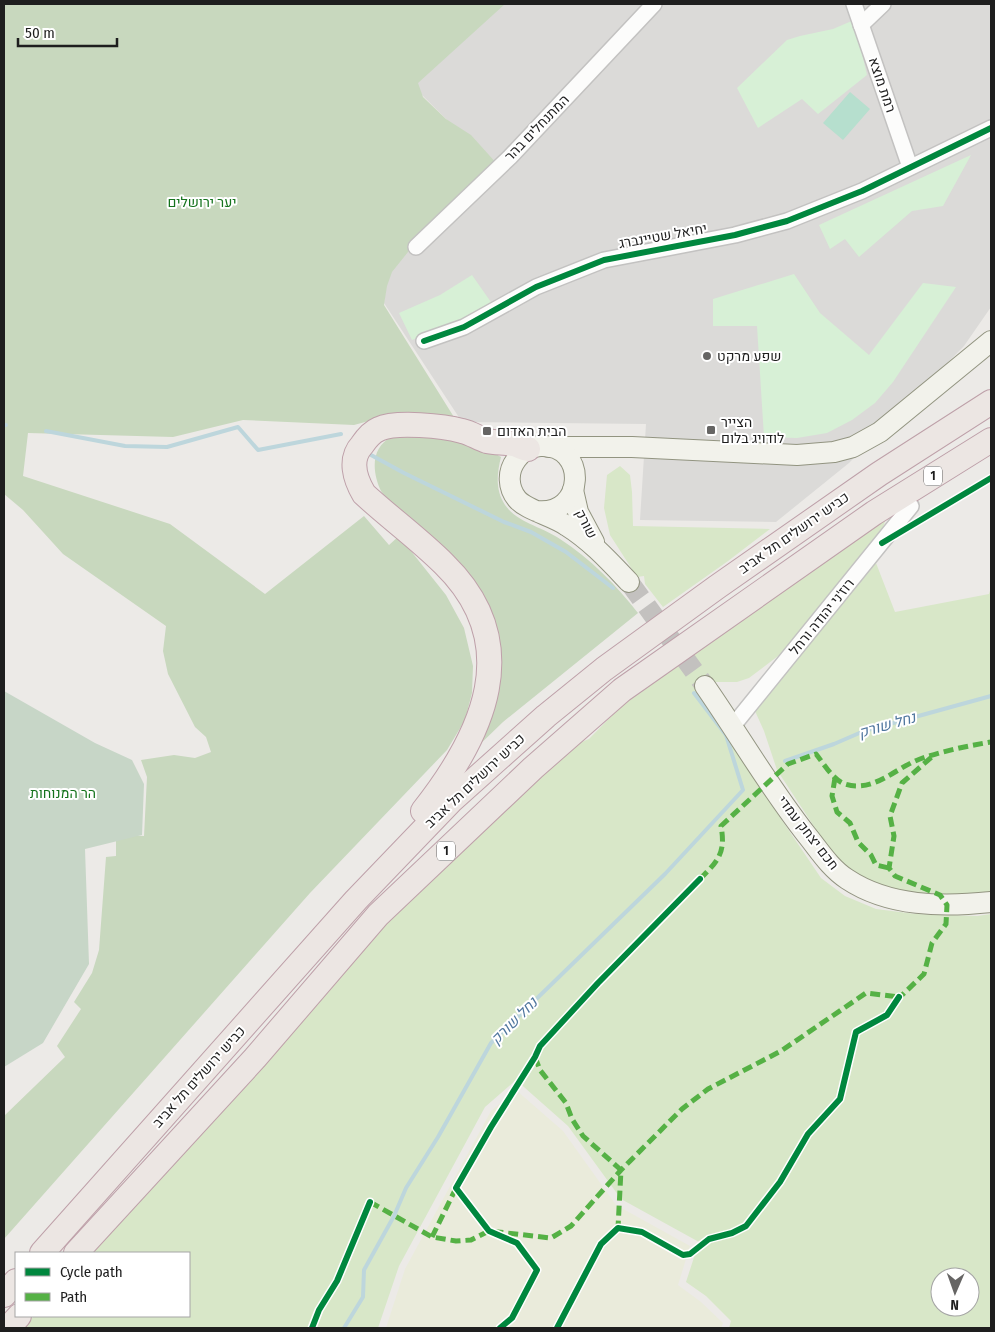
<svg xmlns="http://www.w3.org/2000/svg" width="995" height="1332" viewBox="0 0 995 1332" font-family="'Fira Sans Condensed',Heebo,sans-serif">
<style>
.residential{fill:#dbdad8}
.farmland{fill:#eaebdb}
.grass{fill:#d8e7c8;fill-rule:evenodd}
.forest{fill:#c8d8be}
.cemetery{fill:#c7d6c7}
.park{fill:#d7f0d6}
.pitch{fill:#b6dfce}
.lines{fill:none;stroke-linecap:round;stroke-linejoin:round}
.stream{stroke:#bdd6dc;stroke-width:4}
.secondary-tunnel{stroke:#c3c1bf;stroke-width:20;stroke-dasharray:20 10;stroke-linecap:butt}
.minor-casing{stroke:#c3c2c1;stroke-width:18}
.secondary-casing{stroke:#929480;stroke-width:22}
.trunk-casing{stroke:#bea0a9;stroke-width:26}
.minor{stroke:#fcfcfb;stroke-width:15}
.secondary{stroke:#f2f2eb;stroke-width:20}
.trunk{stroke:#ece6e3;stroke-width:24}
.quiet{stroke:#55b145;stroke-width:5;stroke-dasharray:10 5;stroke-linecap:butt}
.cycleway-casing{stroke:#fff;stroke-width:9}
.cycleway{stroke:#00873e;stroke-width:6}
.poi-dot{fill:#666564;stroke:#fff;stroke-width:2}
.labels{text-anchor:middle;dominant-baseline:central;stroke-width:4;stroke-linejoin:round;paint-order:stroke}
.shield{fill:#fff;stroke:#626262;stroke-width:1}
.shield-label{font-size:12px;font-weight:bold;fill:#1e1e1e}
.street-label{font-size:14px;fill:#1e1e1e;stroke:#fff}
.park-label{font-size:14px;fill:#15731d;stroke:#fff}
.poi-label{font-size:14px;fill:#1e1e1e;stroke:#fff;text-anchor:start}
.water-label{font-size:15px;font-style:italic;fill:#4f769e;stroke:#fff}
</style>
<rect width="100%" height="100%" fill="#eceae7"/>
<polygon class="residential" points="503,4 991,4 991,307 964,346 849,463 776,522 640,520 646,424 462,422 384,303 388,267 488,161 413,86"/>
<polygon class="farmland" points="516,1090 563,1131 616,1205 690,1246 678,1285 701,1302 723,1323 721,1328 386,1328 405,1269 491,1111"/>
<g class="grass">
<polygon points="620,466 630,475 632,492 633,526 770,529 728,561 663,607 645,584 644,576 637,577 610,535 604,508 607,475"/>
<path d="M887,514L882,532L870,551L782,653L749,678L737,682H714L752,776L821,878L845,896L876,909L916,914L977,916L991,914V1328H729L731,1321L706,1296L686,1282L699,1242L621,1199L568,1126L516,1080L485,1107L399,1266L378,1328H22L34,1316H189V1253H89L381,924L574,745L589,739L634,693ZM940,1277H970V1307H940Z"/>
<polygon points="876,563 895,612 989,594 991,587 991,894 904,896 858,879 836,860 777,770 764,731 755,711"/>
</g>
<g class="forest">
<polygon points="4,4 505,4 418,83 423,97 446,119 471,135 498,165 416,242 392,272 387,286 384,305 457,422 380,418 354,425 243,420 173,437 28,433 23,476 170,524 265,594 364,516 389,545 399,536 446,595 464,628 473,666 472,693 465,720 447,750 310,893 4,1239 4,1116 65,1057 57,1046 81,1009 74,1002 92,973 99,950 106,857 116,856 116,835 144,836 147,777 141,760 174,755 195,758 211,752 206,737 195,727 168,674 163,651 166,626 63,554 23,510 4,494"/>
<path d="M413,431L472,441L501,457C497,473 495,490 505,505C518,523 543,527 560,539C591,559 615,584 638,613L503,722L472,752L494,645L381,491C372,472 370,447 393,436C399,433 406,433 413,431Z"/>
</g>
<polygon class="cemetery" points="4,691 95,743 132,760 144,784 142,835 85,849 89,964 43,1043 4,1067"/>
<g class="park">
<polygon points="854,20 867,75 818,114 802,99 758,128 737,88 787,40 800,36 833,29"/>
<polygon points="971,155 943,206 912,211 859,257 845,239 830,249 819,225"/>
<polygon points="794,274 820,313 869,355 923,283 956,287 893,382 875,403 852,420 827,433 797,438 764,437 757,326 713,326 713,299"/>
<polygon points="472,275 493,305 456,323 412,340 399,313 440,295"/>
</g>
<polygon class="pitch" points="850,92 870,109 843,140 823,123"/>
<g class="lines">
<g class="stream">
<polyline points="4,425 6,425"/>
<polyline points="46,431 125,446 167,447 238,427 258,450 341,434"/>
<polyline points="371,455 404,473 504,522 531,532 566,552 613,588"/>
<polyline points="785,761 834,744 864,731 991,696"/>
<polyline points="344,1328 363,1297 364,1270 394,1216 406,1188 438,1137 491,1043 665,874 743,790 726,735 694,693"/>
</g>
<polyline class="secondary-tunnel" points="629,582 705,686"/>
<defs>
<g id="minor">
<polyline points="854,4 910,167"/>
<polyline points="861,25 883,4"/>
<polyline points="416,247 510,157 654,4"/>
<polyline points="424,341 464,327 536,287 604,260 735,235 787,221 862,191 991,128"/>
<polyline points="732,727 911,506"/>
</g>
<g id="secondary">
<polyline points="549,447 632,447 797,455 834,452 853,447 880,432 991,341"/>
<polyline points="573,490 578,512 594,542"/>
<path d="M536,511C586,517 588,444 541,446C531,446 521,452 516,460C507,472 508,488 517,499C526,510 553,516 567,526C591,541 610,562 629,582"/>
<path d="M705,686C739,735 769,787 806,834C819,850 830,868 847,879C889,907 943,907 991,902"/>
</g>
<g id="trunk">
<path d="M423,811C483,735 526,644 444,564C419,539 390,518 364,494C355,479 349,459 362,445C366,439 372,432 379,429C396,421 444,426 462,431C471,433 478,438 487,441C496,443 505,442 513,444C518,445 523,448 528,449"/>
<polyline points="42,1253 356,900 452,800 546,716 604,669 717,587 879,474 991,402"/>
<polyline points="76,1253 255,1058 378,915 533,768 622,690 874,513 991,440"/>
<polyline points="4,1295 16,1281"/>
<polyline points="8,1328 19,1316"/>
</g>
</defs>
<use href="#minor" class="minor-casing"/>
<use href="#secondary" class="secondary-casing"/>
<use href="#trunk" class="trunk-casing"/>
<use href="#minor" class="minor"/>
<use href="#secondary" class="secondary"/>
<use href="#trunk" class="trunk"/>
<g class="quiet">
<polyline points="835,778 832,796 837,812 850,823 858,842 871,855 876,865 889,868"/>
<path d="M700,879C718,861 726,853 721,826L788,764L816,754C824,764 833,780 845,784C874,793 895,768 920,759C943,751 967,746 991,742"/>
<polyline points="897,1000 924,974 932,943 946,924 947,905 940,895 895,876 889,868 894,836 890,816 902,783 934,755"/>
<polyline points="535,1057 540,1070 566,1103 572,1119 583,1136 621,1170 618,1228 615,1230"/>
<polyline points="370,1202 432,1237 456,1241 471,1240 489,1231 551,1238 571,1226 621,1170 682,1109 708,1089 781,1051 866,993 899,997"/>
<polyline points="432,1237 456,1188"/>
</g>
<defs>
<g id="cycleway">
<polyline points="424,341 464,327 536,287 604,260 735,235 787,221 862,191 991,128"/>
<polyline points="882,543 991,478"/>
<polyline points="312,1328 319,1310 337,1281 370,1202"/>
<polyline points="500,1328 512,1318 537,1270 517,1243 489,1231 456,1188 491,1127 535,1057 540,1046 598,983 700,879"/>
<polyline points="557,1328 601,1244 618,1228 642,1232 683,1255 690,1254 709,1239 732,1233 746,1226 780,1182 808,1134 840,1099 856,1032 887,1015 899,997"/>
</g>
</defs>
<use href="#cycleway" class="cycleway-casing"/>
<use href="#cycleway" class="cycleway"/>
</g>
<g class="poi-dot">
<circle cx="707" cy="356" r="5"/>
<rect x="706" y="425" width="10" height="10" rx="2.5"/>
<rect x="482" y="426" width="10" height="10" rx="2.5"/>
</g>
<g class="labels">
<g class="shield">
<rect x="924" y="466.5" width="18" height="19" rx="4"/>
<rect x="437" y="841.5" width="18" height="19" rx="4"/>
</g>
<g class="shield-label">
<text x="933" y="476">1</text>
<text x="446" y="851">1</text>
</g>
<g class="street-label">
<text transform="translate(882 85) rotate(71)">רמת מוצא</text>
<text transform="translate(537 128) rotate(-46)">המתנחלים בהר</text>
<text transform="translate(663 236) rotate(-10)">יחיאל שטיינברג</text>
<text transform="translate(586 524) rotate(63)">שורק</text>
<text transform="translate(794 533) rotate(-35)">כביש ירושלים תל אביב</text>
<text transform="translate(822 617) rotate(-51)">רוז'ני יהודה ורחל</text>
<text transform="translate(475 781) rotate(-43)">כביש ירושלים תל אביב</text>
<text transform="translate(808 833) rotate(52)">חכם יצחק עמדי</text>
<text transform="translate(199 1077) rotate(-48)">כביש ירושלים תל אביב</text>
</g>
<g class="park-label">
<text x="202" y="202">יער ירושלים</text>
<text x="63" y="793">הר המנוחות</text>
</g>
<g class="poi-label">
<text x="717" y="356">שפע מרקט</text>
<text x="721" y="422">הצייר<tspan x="721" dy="16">לודויג בלום</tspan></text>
<text x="497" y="431">הבית האדום</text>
</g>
<g class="water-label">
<text transform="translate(887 725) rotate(-16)">נחל שורק</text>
<text transform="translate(514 1021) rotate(-45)">נחל שורק</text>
</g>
</g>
<rect width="995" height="1332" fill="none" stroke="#1e1e1e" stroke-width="10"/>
<rect x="15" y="1252" width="175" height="65" fill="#ffffff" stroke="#a5a5a5"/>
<rect x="25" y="1268" width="25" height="8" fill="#00873e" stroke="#a5a5a5"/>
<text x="60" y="1277" font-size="15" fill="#1e1e1e">Cycle path</text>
<rect x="25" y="1293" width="25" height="8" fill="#55b145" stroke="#a5a5a5"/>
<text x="60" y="1302" font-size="15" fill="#1e1e1e">Path</text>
<g transform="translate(955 1292) rotate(182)"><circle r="24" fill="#ffffff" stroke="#a5a5a5"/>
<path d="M0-4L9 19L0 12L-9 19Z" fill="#666564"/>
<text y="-8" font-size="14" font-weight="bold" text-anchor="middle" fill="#1e1e1e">N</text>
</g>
<path d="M18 38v8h99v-8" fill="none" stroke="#1e1e1e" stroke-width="2.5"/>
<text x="25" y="38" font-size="15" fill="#1e1e1e" stroke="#ffffff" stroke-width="4" paint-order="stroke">50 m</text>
</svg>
